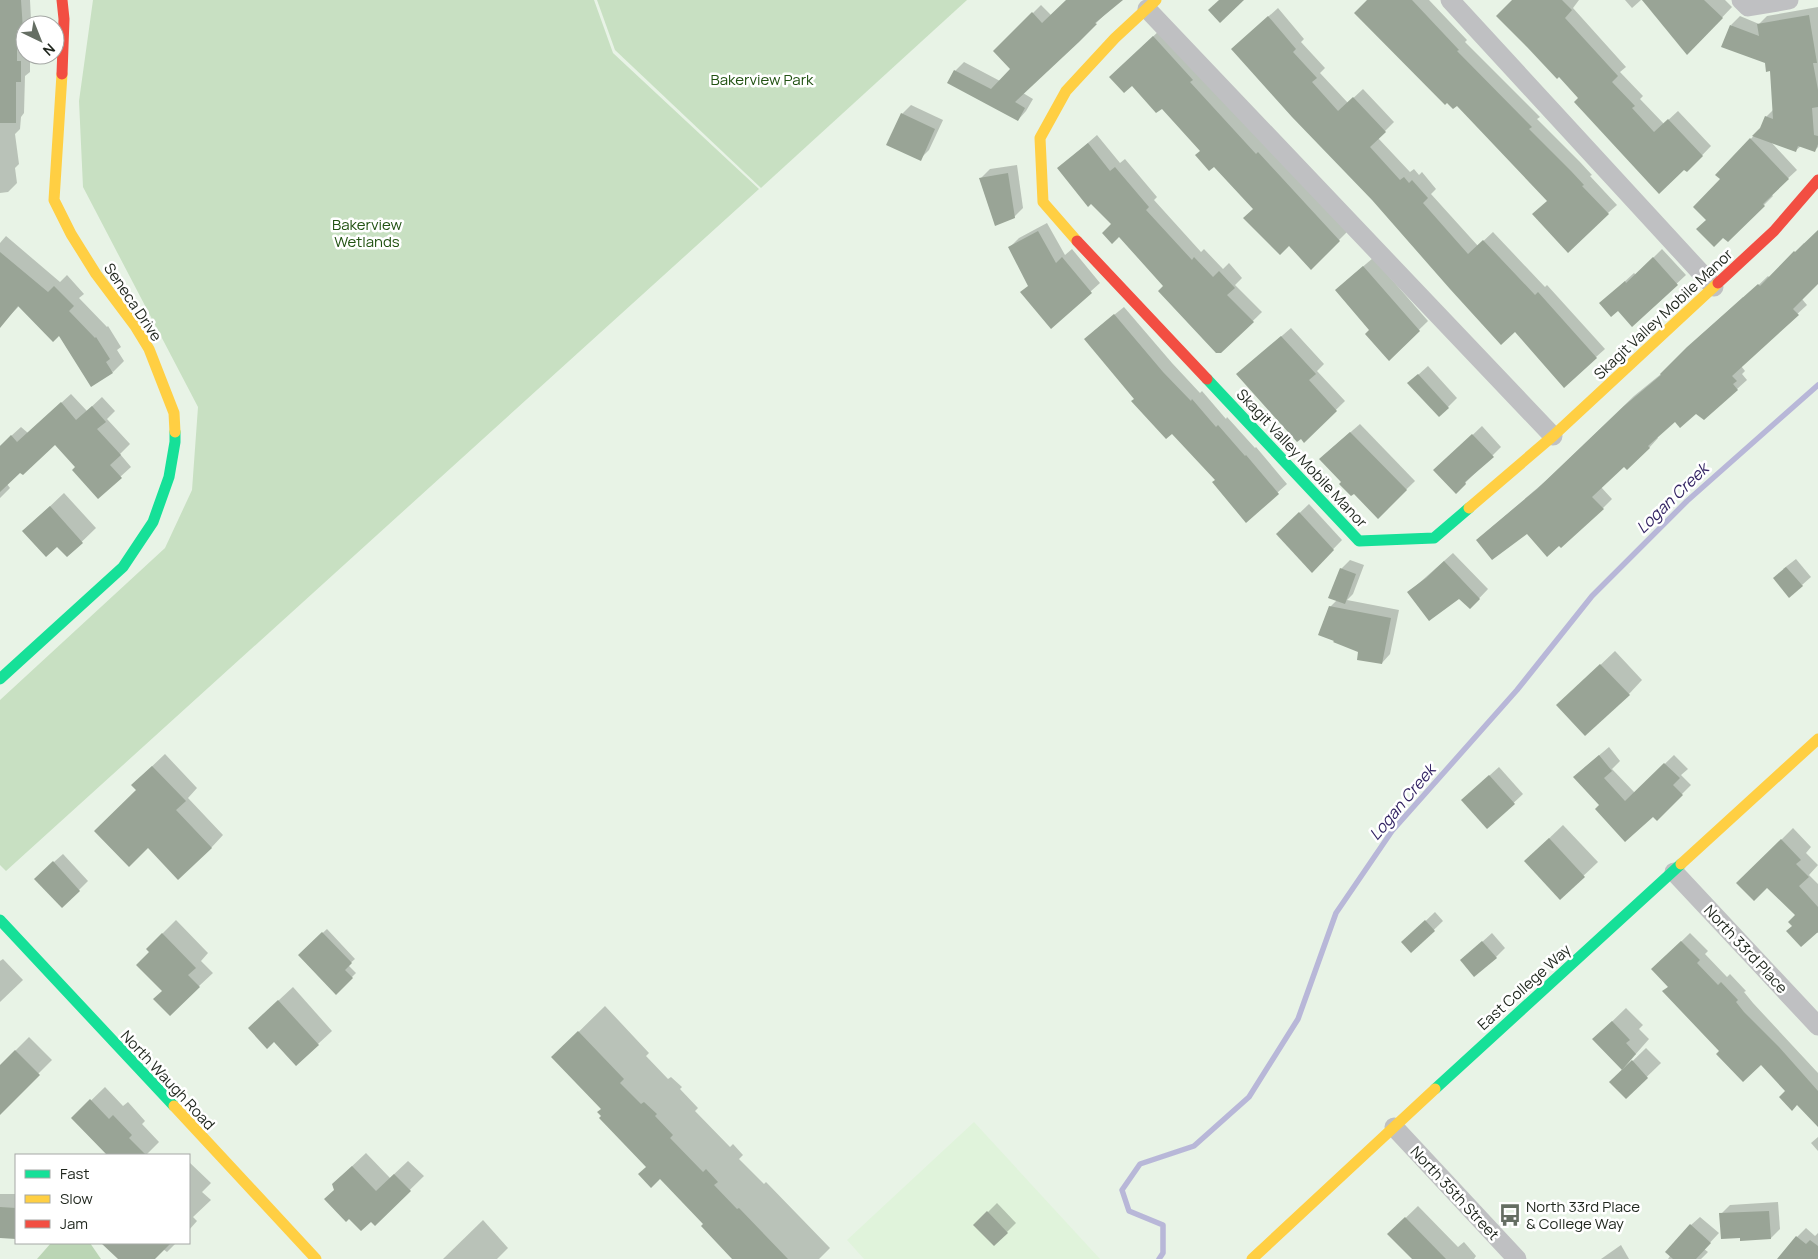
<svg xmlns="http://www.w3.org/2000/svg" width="1818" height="1259" viewBox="0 0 1818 1259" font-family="Manrope,sans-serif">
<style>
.built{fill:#e0f3db}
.green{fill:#c8e0c2}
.forest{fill:#bbd5b5}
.shadow{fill:#0003}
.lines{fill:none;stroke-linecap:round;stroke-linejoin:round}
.stream{stroke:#b8b7d8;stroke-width:5.5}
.building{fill:#99a496}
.street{stroke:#bfc0c2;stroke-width:19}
.fast{stroke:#16e098;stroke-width:11}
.slow{stroke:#ffcf43;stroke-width:11}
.jam{stroke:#f24e42;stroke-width:11}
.labels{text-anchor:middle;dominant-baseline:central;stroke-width:5;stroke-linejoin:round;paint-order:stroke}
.park-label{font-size:15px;fill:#215212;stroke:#fff}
.street-label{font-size:15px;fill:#1f261d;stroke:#fff}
.poi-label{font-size:15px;fill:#1f261d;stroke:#fff;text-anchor:start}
.water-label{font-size:16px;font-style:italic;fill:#332463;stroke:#fff}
</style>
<rect width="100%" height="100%" fill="#e8f3e6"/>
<polygon class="built" points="974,1122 1100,1259 864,1259 847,1240"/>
<g class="green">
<polygon points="93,0 594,0 613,53 759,189 6,871 0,865 0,700 165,548 192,490 198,407 83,187 79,101"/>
<polygon points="597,0 967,0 761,188 615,50"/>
</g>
<polygon class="forest" points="51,1243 90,1243 101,1259 37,1259"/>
<g class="shadow">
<polygon points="0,0 30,0 31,20 25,25 25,55 30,55 30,72 25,76 24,113 21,117 20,129 15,134 19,164 15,168 17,183 8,192 0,193"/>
<polygon points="1067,0 1120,0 1023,93 1033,99 1026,111 1018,120 955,71 964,62 1000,81 1012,69 995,51 1041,5 1052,16"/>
<polygon points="1369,0 1429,0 1467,40 1465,42 1540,117 1537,119 1580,162 1592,175 1590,176 1617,205 1608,213 1549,200"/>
<polygon points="1514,0 1579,0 1573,8 1626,67 1620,72 1643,96 1640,99 1664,124 1678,111 1711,146 1687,171 1580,98"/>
<polygon points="1625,0 1641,0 1632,8"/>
<polygon points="1642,0 1725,0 1732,7 1698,43"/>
<polygon points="1818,7 1818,147 1814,151 1801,146 1795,151 1771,142 1797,170 1771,194 1773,196 1728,241 1708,219 1722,179 1717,175 1761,128 1766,117 1774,109 1771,69 1766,62 1731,25 1740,16 1759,24 1767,16"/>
<polygon points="1278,8 1304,39 1301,42 1325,68 1320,73 1348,103 1363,89 1394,122 1378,138 1410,172 1414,169 1419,175 1422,172 1436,189 1431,194 1478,246 1493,232 1545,287 1547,285 1605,349 1596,357 1515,330 1346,170 1232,49"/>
<polygon points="1162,28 1348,231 1311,268 1162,107 1120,68"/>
<polygon points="911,105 943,120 929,150 920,159 902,114"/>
<polygon points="1097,135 1120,163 1125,159 1157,197 1154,200 1201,252 1204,249 1223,269 1229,263 1242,278 1235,285 1262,312 1221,352 1113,224 1059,168"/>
<polygon points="1017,165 1023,208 1014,217 981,178 990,169"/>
<polygon points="1047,223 1065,255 1072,249 1100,283 1051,327 1010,247 1019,238"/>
<polygon points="1818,232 1818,282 1802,299 1807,305 1741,366 1745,371 1742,374 1747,380 1737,389 1704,418 1696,413 1676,420 1657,437 1658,438 1649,448 1624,465 1601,487 1612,499 1603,508 1527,532 1477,540 1548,479 1634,396 1661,374 1698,338 1743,297 1745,298 1768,276 1770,278 1804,243 1805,244"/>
<polygon points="6,236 60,282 67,275 84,294 79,298 107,327 108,326 121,347 117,350 124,361 113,372 19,306 2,324 0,322 0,243"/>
<polygon points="1662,249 1686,275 1632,325 1610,295 1634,273 1636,275"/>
<polygon points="1373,258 1428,321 1389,359 1370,330 1346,281"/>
<polygon points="1124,307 1172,363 1200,393 1202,391 1226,419 1227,417 1255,448 1256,447 1287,484 1246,521 1216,480 1172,432 1135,399 1094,331"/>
<polygon points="1291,328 1324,364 1317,371 1345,401 1304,441 1247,366"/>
<polygon points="1428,366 1457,398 1439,416 1418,375"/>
<polygon points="71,394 87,411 102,397 115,411 107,419 130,444 120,454 131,467 98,497 77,467 55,443 20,471 7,484 10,488 0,498 0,446 21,427 28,433"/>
<polygon points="1360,424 1415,481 1378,517 1330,450"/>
<polygon points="1482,426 1501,447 1456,492 1444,462"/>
<polygon points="64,493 96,528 67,556 57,545 24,531"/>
<polygon points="1309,504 1342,540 1312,571 1287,525"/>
<polygon points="1453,553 1488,589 1470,608 1460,597 1409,592"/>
<polygon points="1796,559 1811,577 1802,585 1783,569"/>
<polygon points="1350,560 1364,565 1353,594 1347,600 1399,610 1390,654 1382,663 1360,651 1330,607 1337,600 1341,569"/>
<polygon points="1615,651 1642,680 1629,694 1572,692"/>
<polygon points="1609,747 1620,761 1612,769 1635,793 1674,755 1688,769 1681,775 1691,785 1657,819 1653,815 1601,805 1584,768"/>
<polygon points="165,754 197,788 188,798 223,835 211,848 138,790 145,773"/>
<polygon points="1499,767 1523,794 1487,828 1471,792"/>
<polygon points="1563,825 1598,862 1560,898 1539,848"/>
<polygon points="1793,828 1811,847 1806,853 1818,865 1809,875 1818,884 1818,933 1793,926 1796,915 1767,886 1738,883"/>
<polygon points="63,854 88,881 62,907 45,870"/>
<polygon points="1435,912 1443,921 1412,951 1412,934"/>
<polygon points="176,920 208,953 201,961 213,973 199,986 163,991 151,952 147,949"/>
<polygon points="327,929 355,959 348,965 356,973 336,993 299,955"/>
<polygon points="1492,933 1505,948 1496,957 1471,952"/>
<polygon points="1690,933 1708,951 1705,954 1727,977 1730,974 1746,991 1744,992 1753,1003 1818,1073 1818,1126 1761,1063 1721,1051 1664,991 1669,986 1653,969"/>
<polygon points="3,959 23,980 0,1002 0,961"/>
<polygon points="293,987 332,1031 318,1044 274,1040 249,1028"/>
<polygon points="605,1006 649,1053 646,1056 668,1079 671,1077 682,1087 680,1089 698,1108 695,1111 730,1147 733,1144 743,1155 739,1159 764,1184 766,1182 830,1248 819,1259 734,1259 705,1224 660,1177 647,1166 602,1116 602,1109 553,1057"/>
<polygon points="1626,1008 1643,1025 1639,1029 1649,1039 1635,1055 1594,1039"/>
<polygon points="29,1037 52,1060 4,1108 0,1106 0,1066"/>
<polygon points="1646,1048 1661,1063 1626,1097 1611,1082"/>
<polygon points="105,1087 123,1106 128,1102 145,1121 142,1124 159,1142 146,1155 109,1155 73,1118"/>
<polygon points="1818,1137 1818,1151 1811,1143"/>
<polygon points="366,1153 390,1178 408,1161 424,1176 375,1224 335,1189 347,1171"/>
<polygon points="189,1162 211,1183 202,1192 211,1200 193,1217 197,1221 189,1230"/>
<rect x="0" y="1194" width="16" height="43"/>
<polygon points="1778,1202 1780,1229 1771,1238 1741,1237 1721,1214 1730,1205"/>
<polygon points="997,1203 1016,1223 994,1245 975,1225"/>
<polygon points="1418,1206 1458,1247 1464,1242 1476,1256 1474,1259 1413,1259 1389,1234"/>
<polygon points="1700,1217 1719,1233 1704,1249 1708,1252 1701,1259 1668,1259 1691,1225"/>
<polygon points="483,1220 508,1248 497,1259 443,1259"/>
<polygon points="1806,1228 1815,1236 1818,1233 1818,1259 1786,1259 1797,1237"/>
<polygon points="103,1243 176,1243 167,1252 163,1249 154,1259 120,1259"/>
<polygon points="1621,1245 1629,1259 1601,1259"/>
</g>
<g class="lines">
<polyline class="stream" points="1159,1259 1163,1253 1163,1225 1129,1211 1122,1190 1140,1164 1194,1146 1249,1097 1298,1019 1336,913 1392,831 1517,690 1592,596 1687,501 1818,385"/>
</g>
<g class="building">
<polygon points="0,0 21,0 23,30 17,30 17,61 21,61 21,82 16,82 16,123 0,123"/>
<polygon points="1066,0 1123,0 1095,23 1097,24 1079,42 1015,102 1025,108 1018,121 947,83 954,70 991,89 1010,69 993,51 1032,12 1042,23"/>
<polygon points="1219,0 1244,0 1220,23 1208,10"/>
<polygon points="1367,0 1412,0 1459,50 1457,51 1532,127 1529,129 1571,171 1584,185 1582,186 1609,214 1568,253 1532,214 1547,201 1457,106 1453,109 1447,103 1445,105 1354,13"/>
<polygon points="1512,0 1562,0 1572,10 1565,18 1618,76 1612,82 1635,106 1632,108 1654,132 1668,119 1703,156 1687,172 1684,170 1659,194 1574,102 1578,98 1559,77 1557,79 1527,47 1496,16"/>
<polygon points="1642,0 1704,0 1723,18 1687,55"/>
<polygon points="1809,15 1817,63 1813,63 1818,90 1818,107 1812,108 1814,135 1818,136 1818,144 1815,152 1798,146 1796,152 1752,136 1760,128 1765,116 1773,119 1770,71 1766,72 1765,63 1721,47 1730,25 1759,36 1757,24"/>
<polygon points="1268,16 1296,49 1293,52 1317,78 1312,82 1338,111 1353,97 1386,132 1370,147 1400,180 1404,177 1409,183 1412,180 1428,198 1423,203 1468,254 1483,240 1535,295 1538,292 1597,358 1564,388 1515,332 1501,345 1450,289 1372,200 1292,117 1231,49"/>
<polygon points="1153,36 1193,80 1190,82 1256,154 1258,152 1340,241 1311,270 1289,246 1280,255 1243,218 1253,209 1214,167 1209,171 1195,155 1200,151 1162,109 1156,113 1132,86 1124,93 1109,77"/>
<polygon points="901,113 935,129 921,161 886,145"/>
<polygon points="1750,138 1789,179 1763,204 1765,206 1728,242 1723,238 1714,247 1696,229 1706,220 1693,207 1720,179 1715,175"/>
<polygon points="1088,143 1110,171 1115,167 1149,207 1146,210 1192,260 1194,257 1213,277 1219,271 1235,288 1227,295 1254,322 1221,353 1216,353 1158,291 1163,286 1119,237 1112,244 1102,233 1111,224 1091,204 1088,207 1057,168"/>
<polygon points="1008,173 1015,218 995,226 979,178"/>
<polygon points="1818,230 1818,284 1793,309 1799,315 1732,376 1737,381 1733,384 1738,390 1704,420 1696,414 1680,428 1675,422 1648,446 1650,448 1627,470 1624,467 1592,497 1604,509 1561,548 1559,546 1547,557 1527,534 1492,560 1476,540 1537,489 1624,406 1661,375 1660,374 1687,347 1758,284 1760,286 1794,251 1795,252"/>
<polygon points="1038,231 1056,263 1062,257 1092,293 1051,329 1020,292 1028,286 1008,247"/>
<polygon points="0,252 48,292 54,286 74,306 69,311 95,338 96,337 110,359 106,362 113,373 91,387 59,336 53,342 18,306 0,328"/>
<polygon points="1653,257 1678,285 1632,327 1618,311 1611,317 1599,303 1625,281 1626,283"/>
<polygon points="1363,266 1420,331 1389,361 1365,334 1369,330 1335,290"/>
<polygon points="1114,314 1163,372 1191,401 1192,399 1216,427 1218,425 1245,456 1246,455 1279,494 1246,523 1212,482 1215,480 1172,434 1166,439 1131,401 1134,399 1084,339"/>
<polygon points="1281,336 1316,374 1309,380 1337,411 1304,443 1301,439 1297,442 1236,374"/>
<polygon points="1418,374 1449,408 1439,417 1407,383"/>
<polygon points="61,402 76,420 92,406 106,422 97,429 121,455 110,465 122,478 98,499 72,470 75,467 55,445 23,475 20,473 0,492 0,446 11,435 17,442"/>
<polygon points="1350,432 1407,490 1378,519 1354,494 1351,496 1339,484 1341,482 1319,459"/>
<polygon points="1472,434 1494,457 1465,482 1466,484 1456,494 1433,470"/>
<polygon points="50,506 83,543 67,557 57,547 46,557 22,531"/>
<polygon points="1299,512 1334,550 1312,573 1276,534"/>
<polygon points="1444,561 1480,599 1470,609 1459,599 1429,621 1407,592 1426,578"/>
<polygon points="1786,567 1803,586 1789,598 1773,578"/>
<polygon points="1340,568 1356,574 1345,604 1328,598"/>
<polygon points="1329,606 1391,618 1382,664 1357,660 1358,652 1333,642 1334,641 1318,635"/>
<polygon points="1600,664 1630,695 1585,736 1556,705"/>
<polygon points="1599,755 1612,771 1604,778 1625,801 1664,763 1680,778 1673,785 1683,795 1657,821 1653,817 1625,842 1595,809 1599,805 1573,777"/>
<polygon points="152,766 186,801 176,810 212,848 178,880 148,848 129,867 94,831 136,790 131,785"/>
<polygon points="1489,775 1515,804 1487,829 1461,800"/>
<polygon points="1549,838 1585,877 1560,900 1524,861"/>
<polygon points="1781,839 1801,860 1796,864 1809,877 1799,886 1818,907 1818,932 1801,947 1786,931 1792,926 1788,922 1795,915 1767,888 1754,901 1736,883"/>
<polygon points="53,861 80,891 62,908 34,879"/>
<polygon points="1425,920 1435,931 1411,953 1401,942"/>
<polygon points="322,932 352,963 345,970 353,978 336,995 298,955"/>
<polygon points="162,933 196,968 188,975 200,987 170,1016 153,999 162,991 136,965 149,952 146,949"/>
<polygon points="1482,941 1497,958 1474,977 1460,960"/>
<polygon points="1681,941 1700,960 1697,963 1718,985 1721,982 1738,1000 1736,1002 1744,1012 1779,1047 1818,1091 1818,1127 1797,1105 1792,1111 1779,1097 1785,1091 1761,1065 1743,1082 1716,1054 1719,1051 1662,991 1668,987 1651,969"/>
<polygon points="278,1000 319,1045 296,1066 274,1042 267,1049 248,1028"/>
<polygon points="1612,1021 1630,1040 1626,1043 1636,1054 1622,1070 1592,1039"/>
<polygon points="578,1031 624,1079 620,1083 641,1104 644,1102 657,1114 655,1116 673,1135 670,1138 703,1172 706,1169 718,1182 714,1185 737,1209 739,1208 788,1259 732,1259 701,1226 703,1224 660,1179 651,1188 638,1174 646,1167 599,1118 601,1116 597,1112 601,1109 551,1057"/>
<polygon points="15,1050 40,1075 0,1115 0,1065"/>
<polygon points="1632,1060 1648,1078 1626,1099 1609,1082"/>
<polygon points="90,1099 109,1119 113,1115 132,1135 129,1138 146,1155 107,1155 71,1118"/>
<polygon points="352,1166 376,1191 394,1174 411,1191 375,1226 371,1222 361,1231 349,1219 346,1222 324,1199 334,1190 332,1184"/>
<polygon points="0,1207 16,1208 16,1239 0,1238"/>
<polygon points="987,1211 1008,1233 994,1246 973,1225"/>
<polygon points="1769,1211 1771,1239 1740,1241 1740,1238 1721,1239 1719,1213"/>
<polygon points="1405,1217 1446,1259 1412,1259 1387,1234"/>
<polygon points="1690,1224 1711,1243 1696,1259 1673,1259 1665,1252"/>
<polygon points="1796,1236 1806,1244 1810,1240 1818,1246 1818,1259 1777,1259"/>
<polygon points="101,1243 171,1243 155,1259 118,1259"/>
</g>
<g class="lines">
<g class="street">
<polyline points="1450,0 1714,287"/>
<polyline points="1741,0 1748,7 1789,0"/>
<polyline points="1147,9 1553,436"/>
<polyline points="1674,872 1818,1026"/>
<polyline points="1394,1127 1517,1259"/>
</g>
<g class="fast">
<polyline points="1207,379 1359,541 1434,538 1469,508"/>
<polyline points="0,679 123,567 153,522 169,477 175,442 175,432"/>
<polyline points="0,920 174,1106"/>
<polyline points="1435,1089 1681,864"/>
</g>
<g class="slow">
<polyline points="62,74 54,200 71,234 96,274 135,326 149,349 174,413 175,432"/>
<polyline points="1077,241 1043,202 1040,138 1066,91 1115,38 1156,0"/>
<polyline points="1469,508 1553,436 1718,283"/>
<polyline points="1681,864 1818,739"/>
<polyline points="174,1106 316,1259"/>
<polyline points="1252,1259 1435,1089"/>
</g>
<g class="jam">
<polyline points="62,74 64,19 62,0"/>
<polyline points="1077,241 1207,379"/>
<polyline points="1718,283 1774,231 1818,180"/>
</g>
</g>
<defs>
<symbol id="bus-bare" viewBox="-9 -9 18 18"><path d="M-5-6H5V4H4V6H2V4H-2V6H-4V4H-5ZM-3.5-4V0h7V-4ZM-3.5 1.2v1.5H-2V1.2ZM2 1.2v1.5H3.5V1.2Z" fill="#656e63" stroke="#fff" stroke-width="2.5" paint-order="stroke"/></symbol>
</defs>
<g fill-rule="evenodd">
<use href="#bus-bare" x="1494" y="1199" width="32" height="32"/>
</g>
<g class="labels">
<g class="park-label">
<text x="762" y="79">Bakerview Park</text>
<text x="367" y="224">Bakerview<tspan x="367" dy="17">Wetlands</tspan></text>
</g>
<g class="street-label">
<text transform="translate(133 302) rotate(56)">Seneca Drive</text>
<text transform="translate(1663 314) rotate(-43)">Skagit Valley Mobile Manor</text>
<text transform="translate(1302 458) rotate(47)">Skagit Valley Mobile Manor</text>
<text transform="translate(1746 949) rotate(47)">North 33rd Place</text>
<text transform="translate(1524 987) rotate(-42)">East College Way</text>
<text transform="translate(168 1080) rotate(47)">North Waugh Road</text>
<text transform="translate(1455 1193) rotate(47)">North 35th Street</text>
</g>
<g class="poi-label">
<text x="1526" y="1206">North 33rd Place<tspan x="1526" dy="17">&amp; College Way</tspan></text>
</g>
<g class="water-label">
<text transform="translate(1672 498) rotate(-44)">Logan Creek</text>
<text transform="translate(1402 802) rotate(-50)">Logan Creek</text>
</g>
</g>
<rect x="15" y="1154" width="175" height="90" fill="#ffffff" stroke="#a5a8a5"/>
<rect x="25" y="1170" width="25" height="8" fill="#16e098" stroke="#a5a8a5"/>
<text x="60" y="1179" font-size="15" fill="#1f261d">Fast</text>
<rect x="25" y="1195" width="25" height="8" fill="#ffcf43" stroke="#a5a8a5"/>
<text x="60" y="1204" font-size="15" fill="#1f261d">Slow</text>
<rect x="25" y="1220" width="25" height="8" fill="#f24e42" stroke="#a5a8a5"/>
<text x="60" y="1229" font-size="15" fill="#1f261d">Jam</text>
<g transform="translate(40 40) rotate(137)"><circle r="24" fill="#ffffff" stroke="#a5a8a5"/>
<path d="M0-4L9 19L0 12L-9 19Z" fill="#656e63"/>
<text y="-8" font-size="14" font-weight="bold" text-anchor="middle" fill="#1f261d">N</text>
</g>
</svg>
